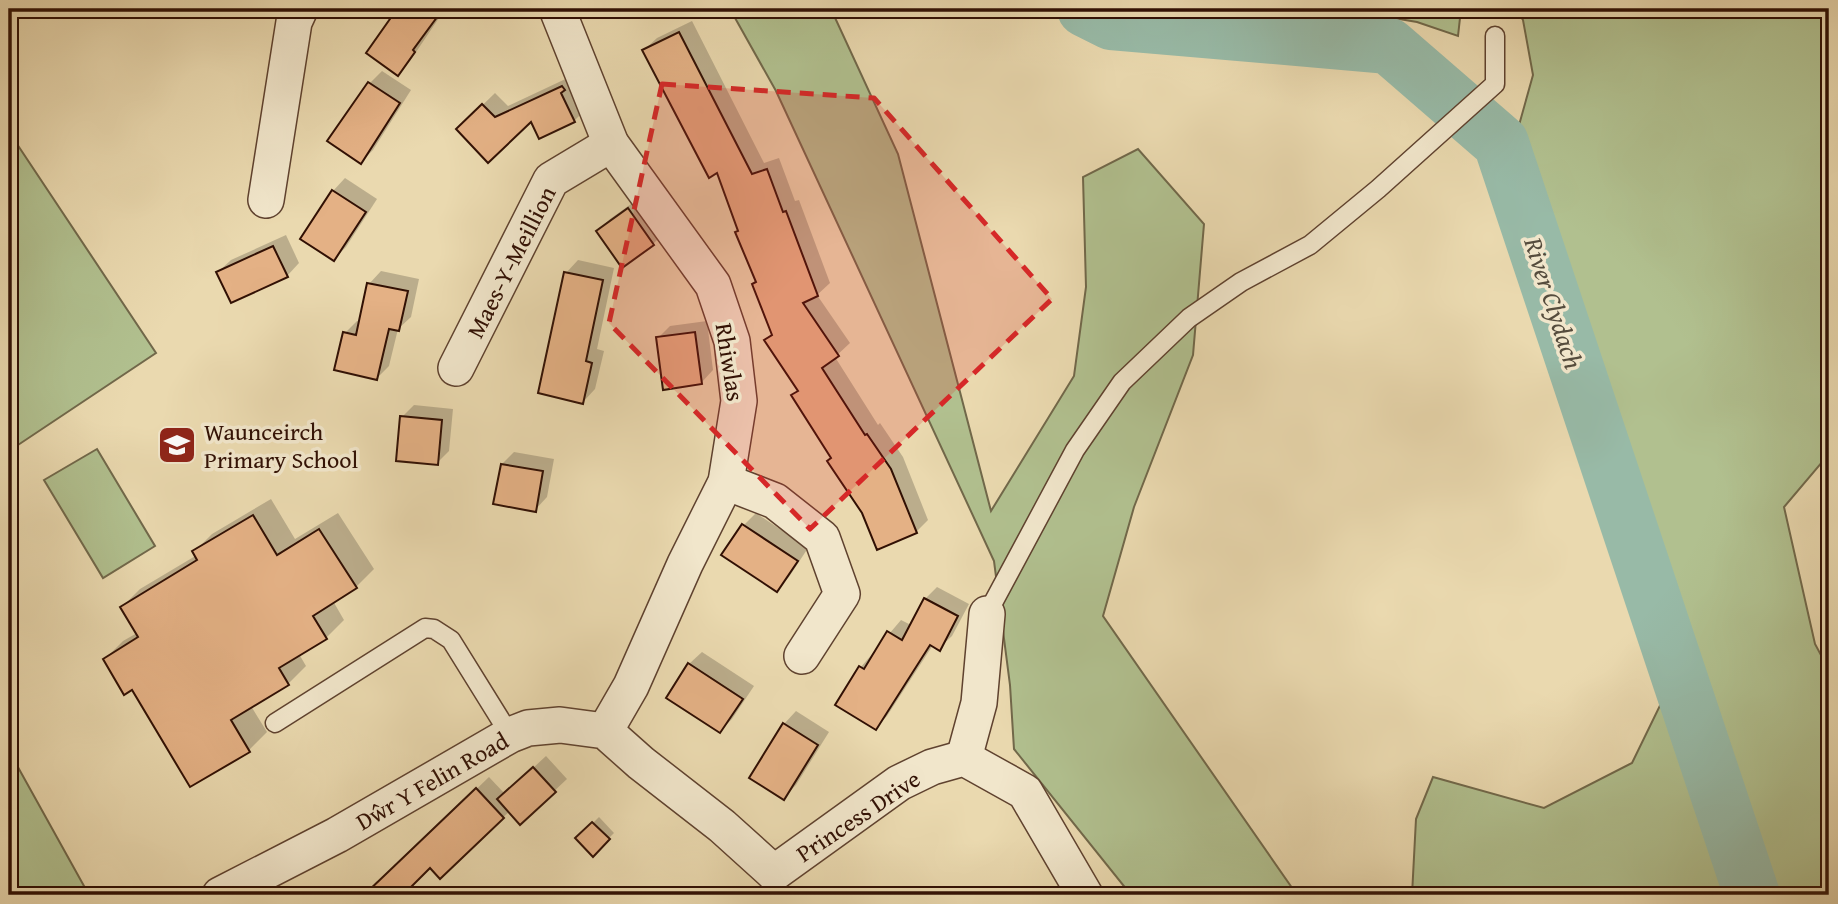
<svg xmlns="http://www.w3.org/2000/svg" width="1838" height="904" viewBox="0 0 1838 904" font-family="'Gentium Book Plus',serif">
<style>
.green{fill:#b1c08f;stroke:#71684a;stroke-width:2}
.shadow{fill:#0003}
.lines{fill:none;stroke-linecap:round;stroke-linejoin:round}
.river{stroke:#98baa7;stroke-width:56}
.building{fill:#e4b185;stroke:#311004;stroke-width:2}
.service-casing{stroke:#5f422f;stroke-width:21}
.minor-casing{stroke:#5f422f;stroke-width:38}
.service{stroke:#f1e6cb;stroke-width:18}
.minor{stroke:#f1e6cb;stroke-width:35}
.marked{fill:#d62828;fill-opacity:0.2;stroke:#d62828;stroke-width:5;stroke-dasharray:14 9;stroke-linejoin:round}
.labels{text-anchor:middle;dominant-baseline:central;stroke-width:7;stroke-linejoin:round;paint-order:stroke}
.street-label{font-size:24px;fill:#311004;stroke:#f1e6cb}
.poi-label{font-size:24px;fill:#311004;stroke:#f1e6cb;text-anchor:start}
.water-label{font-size:26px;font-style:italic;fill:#554c3d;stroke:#f1e6cb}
</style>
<rect width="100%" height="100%" fill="#ead9af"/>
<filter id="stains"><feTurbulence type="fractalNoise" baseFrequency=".00286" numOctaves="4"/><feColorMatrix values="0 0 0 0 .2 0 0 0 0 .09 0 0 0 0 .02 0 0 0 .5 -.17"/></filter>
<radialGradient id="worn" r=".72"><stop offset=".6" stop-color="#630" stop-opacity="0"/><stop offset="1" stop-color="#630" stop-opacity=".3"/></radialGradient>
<g class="green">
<polygon points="730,9 831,9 898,154 991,511 1074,376 1086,287 1083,177 1138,149 1204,224 1193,355 1134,507 1103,616 1297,895 1131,895 1014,749 1010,685 994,561 776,91"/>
<polygon points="1035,9 1125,9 1046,13"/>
<polygon points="1239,9 1461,9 1458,36 1417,22 1340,9"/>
<polygon points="1516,9 1829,9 1829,454 1784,507 1815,644 1829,670 1829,895 1412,895 1416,819 1433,777 1544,808 1632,763 1690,644 1516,136 1533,75 1523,20"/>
<polygon points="9,132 156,353 9,451"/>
<polygon points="97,449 155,546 103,578 44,480"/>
<polygon points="9,751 89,895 9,895"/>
</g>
<g class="shadow">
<polygon points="384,9 445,9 410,61 397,73 394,16"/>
<polygon points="692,21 764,163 779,158 795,201 799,200 830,283 817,295 850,343 835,357 878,425 880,423 903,457 928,520 916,532 864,513 793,395 799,389 766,341 773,333 757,281 718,171 644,50 657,38"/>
<polygon points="382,71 411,90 373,150 361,162 329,141 370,83"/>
<polygon points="574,75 586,109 574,121 531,119 458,129 495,93 508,106"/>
<polygon points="345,178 377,199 346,247 334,259 333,191"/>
<polygon points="641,197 665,232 653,244 598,231 610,219"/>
<polygon points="286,235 299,263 287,276 218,272 231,260"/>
<polygon points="578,260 614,268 597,349 604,351 595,389 583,402 566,273"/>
<polygon points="381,271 419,279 411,317 398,329 389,366 377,378 345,333 357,321 361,322 369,284"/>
<polygon points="707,321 713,370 701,383 658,338 670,326"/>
<polygon points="414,405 453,409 449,451 437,463 402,417"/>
<polygon points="514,452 554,459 547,497 535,510 502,464"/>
<polygon points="271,499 295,539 338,513 374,569 356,587 333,601 344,620 326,638 299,654 306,666 288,684 251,706 267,732 249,750 132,688 105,659 123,641 137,633 122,607 140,589 197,555 194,552 212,534"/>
<polygon points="756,513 808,548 789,577 777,590 724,554 744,525"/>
<polygon points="937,587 969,604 952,636 939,648 933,645 887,716 875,728 861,667 901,620 911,625 925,599"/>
<polygon points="702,652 754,686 732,719 720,731 689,664"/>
<polygon points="796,711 829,732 796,785 784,797 751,777 784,724"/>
<polygon points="546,756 567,779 520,823 510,811 440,876 430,865 401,895 363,895 377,881 379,883 489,777 505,794"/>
<polygon points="599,817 614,833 593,854 578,838"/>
</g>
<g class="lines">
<polyline class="river" points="1085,9 1111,22 1389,46 1501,143 1752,895"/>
</g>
<g class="building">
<polygon points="397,9 443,9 413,50 415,52 398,76 366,53"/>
<polygon points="679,32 752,174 767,169 783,212 786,211 818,296 803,303 839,356 822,368 865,435 867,434 891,469 917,533 877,550 862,513 827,461 831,458 791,395 798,391 764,340 772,335 752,284 756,282 735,232 738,231 717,173 709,178 642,50"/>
<polygon points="368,82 400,103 361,164 327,141"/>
<polygon points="562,86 565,90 561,93 575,122 539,139 531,122 488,163 456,129 482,104 495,117"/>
<polygon points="332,190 366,212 334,261 300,239"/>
<polygon points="628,208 654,245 622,268 596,231"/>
<polygon points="273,246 288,277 231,303 216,272"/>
<polygon points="564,272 603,280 586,361 592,363 583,404 538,393"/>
<polygon points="367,283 408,291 399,331 389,329 377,380 334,370 343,332 356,335"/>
<polygon points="695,332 702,384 663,390 656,337"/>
<polygon points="400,416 442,420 438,465 396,461"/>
<polygon points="501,464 543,471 536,512 493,504"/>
<polygon points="253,515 277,555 319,529 357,588 313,616 327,639 279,668 289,685 231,720 250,752 190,787 132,690 124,695 103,659 138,637 120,607 197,560 192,551"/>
<polygon points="742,524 798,561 777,592 721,555"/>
<polygon points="924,598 958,616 940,651 930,645 876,730 835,705 859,666 864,669 887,631 902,640"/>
<polygon points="688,663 743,699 720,733 666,698"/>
<polygon points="783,723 818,745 784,800 749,778"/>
<polygon points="533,767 556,792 520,825 497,799"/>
<polygon points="476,788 504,818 440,879 430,868 403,895 364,895"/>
<polygon points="592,822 610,839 593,857 575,838"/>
</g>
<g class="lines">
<defs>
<g id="service">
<polyline points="987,614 1075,450 1122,382 1189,318 1241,282 1310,245 1378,189 1495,84 1495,36"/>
<polyline points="275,723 425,628 434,629 451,640 510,735"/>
</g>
<g id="minor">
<polyline points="557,9 611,144 713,285 732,341 739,401 726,482 685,564 631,686 605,731"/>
<polyline points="266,200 294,22 300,9"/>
<polyline points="456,368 551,180 611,144"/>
<polyline points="726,482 775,501 822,538 842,594 802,656"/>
<polyline points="964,758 979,703 987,614"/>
<polyline points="774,873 899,783 932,767 964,758 1025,792 1085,895"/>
<polyline points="220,895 337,835 510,735 528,728 560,725 605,731 641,763 722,826 774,873"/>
</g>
</defs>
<use href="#service" class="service-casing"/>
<use href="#minor" class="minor-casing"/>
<use href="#service" class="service"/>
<use href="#minor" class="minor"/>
</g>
<path class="marked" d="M662,84L874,98L1052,299L810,529L609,323Z"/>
<defs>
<symbol id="school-square" viewBox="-11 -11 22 22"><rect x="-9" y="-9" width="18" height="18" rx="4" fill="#8f2418" stroke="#f1e6cb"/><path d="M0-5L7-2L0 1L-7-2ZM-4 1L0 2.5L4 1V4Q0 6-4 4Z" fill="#fff"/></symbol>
</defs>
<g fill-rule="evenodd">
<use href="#school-square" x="155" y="423" width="44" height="44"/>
</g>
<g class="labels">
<g class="street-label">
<text transform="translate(511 262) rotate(-63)">Maes-Y-Meillion</text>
<text transform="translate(730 362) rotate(81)">Rhiwlas</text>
<text transform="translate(432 781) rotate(-30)">Dŵr Y Felin Road</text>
<text transform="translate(858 816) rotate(-34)">Princess Drive</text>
</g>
<g class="poi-label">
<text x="204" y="431">Waunceirch<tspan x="204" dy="28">Primary School</tspan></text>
</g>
<g class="water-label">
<text transform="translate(1554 303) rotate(72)">River Clydach</text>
</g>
</g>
<rect width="1838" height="904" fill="none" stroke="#ead9af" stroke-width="35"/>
<rect x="10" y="10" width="1817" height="883" fill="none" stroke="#311004" stroke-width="3.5"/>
<rect x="18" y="18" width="1803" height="869" fill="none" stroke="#311004" stroke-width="2"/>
<rect width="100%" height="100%" filter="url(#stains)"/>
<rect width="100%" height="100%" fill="url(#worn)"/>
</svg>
